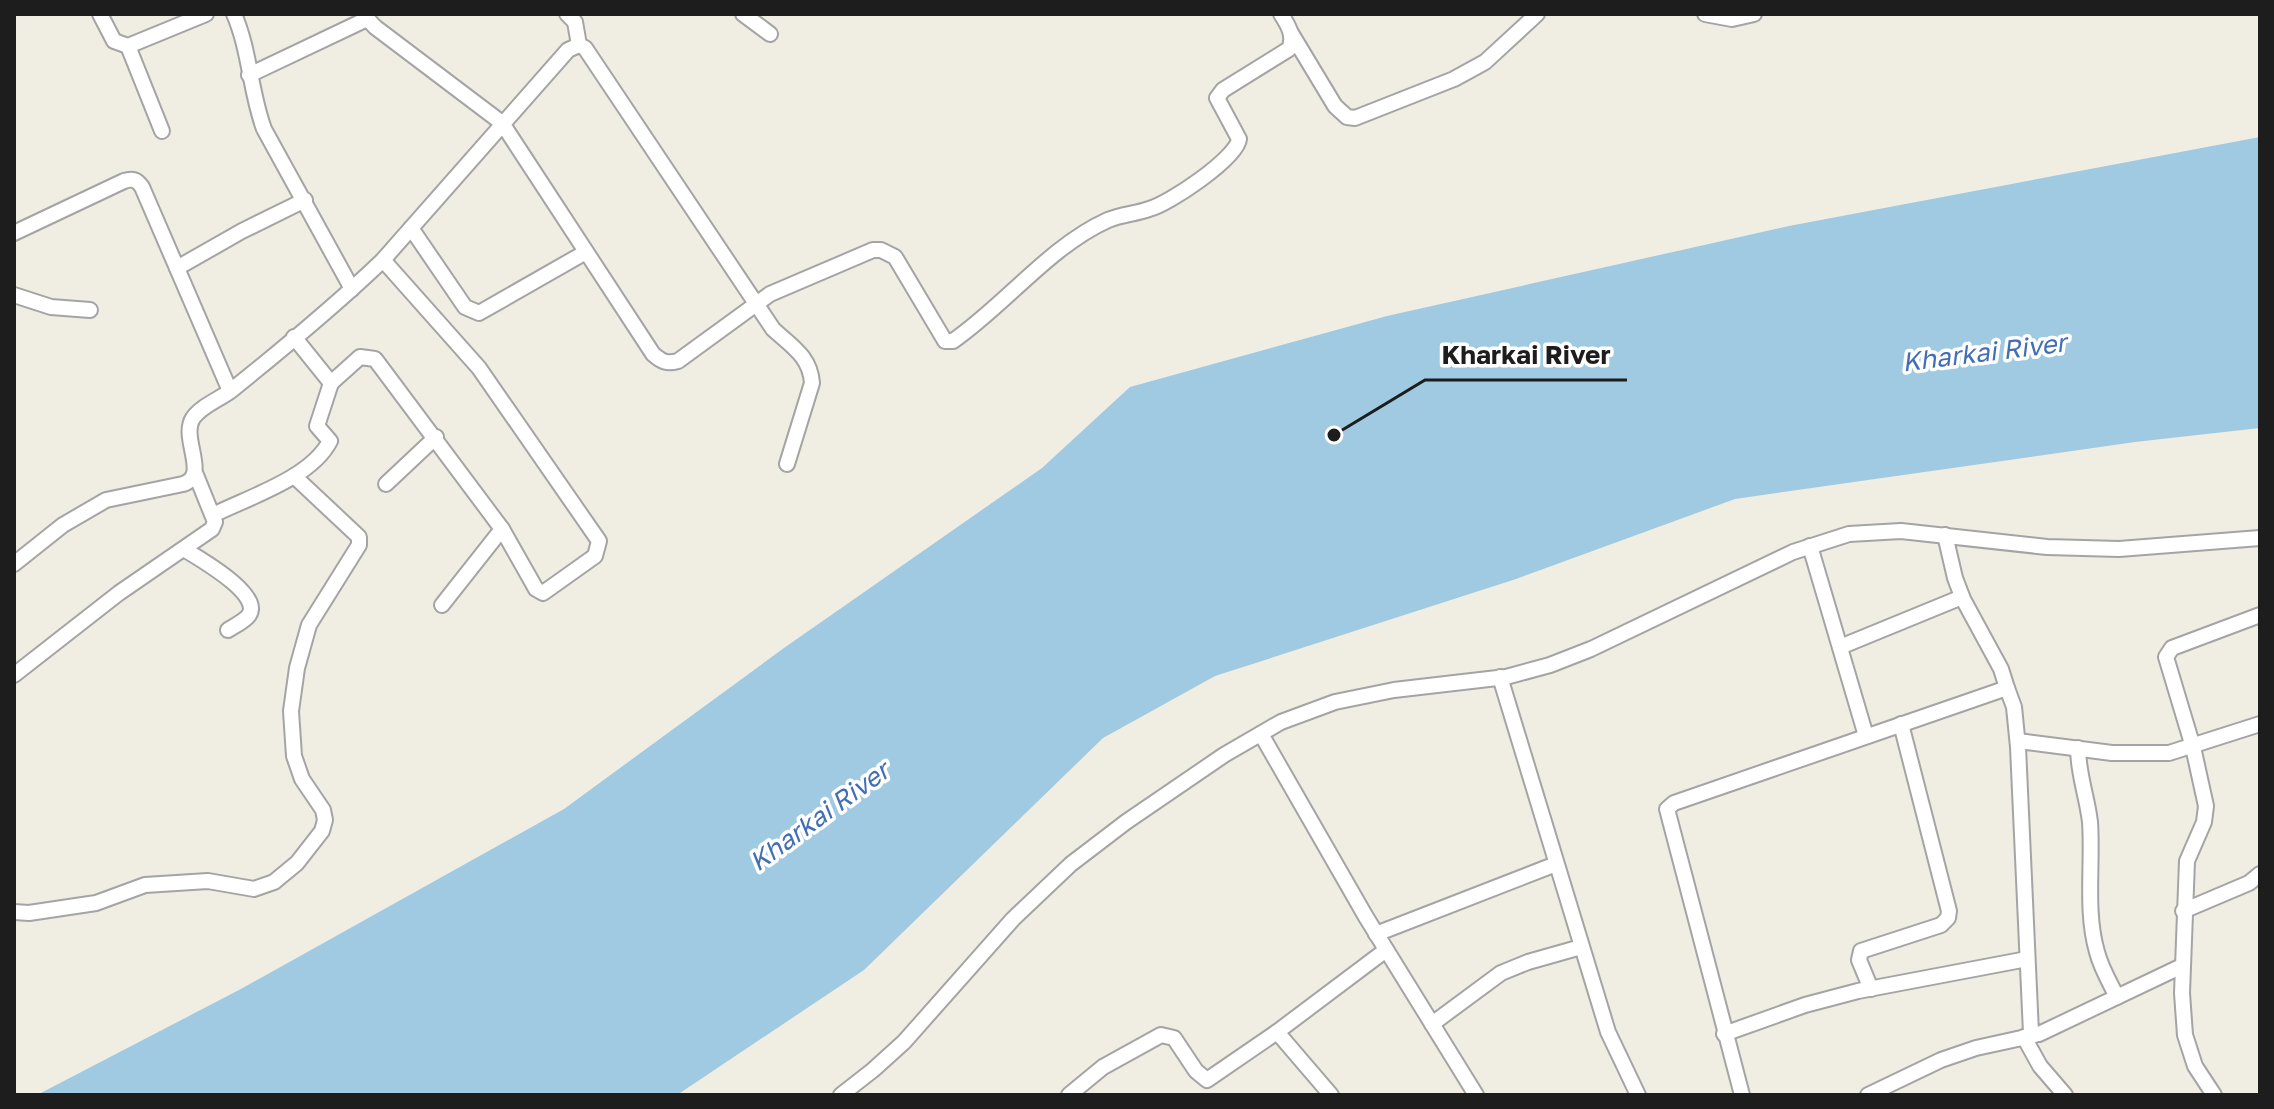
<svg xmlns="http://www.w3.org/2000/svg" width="2274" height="1109" viewBox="0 0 2274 1109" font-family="'Golos Text',sans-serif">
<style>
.water{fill:#9fcae1}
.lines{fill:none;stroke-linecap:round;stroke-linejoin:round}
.minor-casing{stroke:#a4a4a4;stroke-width:18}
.minor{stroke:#fff;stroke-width:14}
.labels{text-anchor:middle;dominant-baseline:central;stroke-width:7;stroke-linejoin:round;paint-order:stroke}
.water-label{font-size:26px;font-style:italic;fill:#426eb5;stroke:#fff}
.leader{fill:none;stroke:#1d1d1d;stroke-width:3}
.callout-dot{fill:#1d1d1d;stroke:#fff;stroke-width:3}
.callout-label{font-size:26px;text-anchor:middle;font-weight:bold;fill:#1d1d1d;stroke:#fff;stroke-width:7;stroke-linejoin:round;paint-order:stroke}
</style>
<rect width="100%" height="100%" fill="#f0ede2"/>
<polygon class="water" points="2260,137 2260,428 2135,442 1735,499 1516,579 1215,676 1103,738 864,970 677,1095 37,1095 239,990 564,809 784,648 1042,468 1130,387 1387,316 1789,226"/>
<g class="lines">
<defs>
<g id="minor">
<polyline points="100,14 114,41 128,46 206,14"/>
<path d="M234,14C250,51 250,91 264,129L352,289"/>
<path d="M363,14L375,27L502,123L653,354C662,362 667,364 678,361L770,294L873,250H881L895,257L945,341H953C1005,305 1050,246 1108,220C1122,214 1136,214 1149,209C1169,204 1237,158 1239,139L1217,98L1223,90L1289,49C1295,36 1288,25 1281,14"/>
<polyline points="567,14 575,22 579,45"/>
<polyline points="743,14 770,34"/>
<polyline points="1705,14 1732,19 1754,14"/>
<polyline points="1291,33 1335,106 1347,117 1355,118 1454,79 1485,62 1537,14"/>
<polyline points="128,46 162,131"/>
<polyline points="249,75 367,19"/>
<polyline points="411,228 465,307 479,313 586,252"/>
<path d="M14,233L124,181C133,178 137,180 142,187L230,391"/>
<polyline points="177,268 242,231 305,200"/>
<polyline points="14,295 51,307 90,310"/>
<polyline points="331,383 360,357 375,359 502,529 536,589 543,593 595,556 599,541 479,368 383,260"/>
<polyline points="386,484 436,437"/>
<path d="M213,515C249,497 311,478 330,441L317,426L331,383L294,337"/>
<polyline points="1945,535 1955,578 1963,599 2001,669 2007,688 2014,707 2018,747 2031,1033 2039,1034 2182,966"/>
<polyline points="1810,546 1866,736"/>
<path d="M184,549C198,558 263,594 249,615C245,621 234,626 228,630"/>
<path d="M14,564L63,525L106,500L183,484C210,476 180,438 193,418C202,405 221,399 233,389C284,348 336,305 383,260L568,50L579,45L585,48L773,329C791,346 810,356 812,383L787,464"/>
<polyline points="442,605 502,529"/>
<polyline points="1840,647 1962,597"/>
<polyline points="14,675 119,593 212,529 215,522 196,475"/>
<polyline points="1500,677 1608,1032 1638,1095"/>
<polyline points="1261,734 1366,917 1476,1095"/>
<polyline points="2018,741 2112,753 2169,753 2260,724"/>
<path d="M2078,748C2078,774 2087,796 2090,822C2093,864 2085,911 2097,952C2101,968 2110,983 2117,997"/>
<polyline points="2183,911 2249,883 2260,874"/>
<polyline points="14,912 29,913 96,903 145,885 208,881 254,889 274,882 297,863 322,831 325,820 323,810 302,779 294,756 291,711 297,668 309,625 359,545 359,537 294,476"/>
<polyline points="1376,934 1556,864"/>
<polyline points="1871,989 1859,960 1861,951 1941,925 1948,918 1949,911 1901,724"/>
<polyline points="1432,1024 1501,973 1528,962 1581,947"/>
<polyline points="1724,1034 1805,1005 1858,991 2027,959"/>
<polyline points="2024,1037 2040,1066 2065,1095"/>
<polyline points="841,1095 873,1070 904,1042 1013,919 1071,864 1126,822 1224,755 1281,722 1335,702 1394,690 1506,677 1550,665 1591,649 1793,552 1849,534 1901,531 2047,547 2119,549 2260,538"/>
<polyline points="1069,1095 1103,1067 1161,1035 1174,1038 1196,1071 1207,1080 1277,1032"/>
<polyline points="1331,1095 1277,1032 1386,950"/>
<polyline points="1742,1095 1667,809 1674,803 2007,688"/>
<polyline points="1868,1095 1941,1060 1976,1048 2035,1035"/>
<polyline points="2214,1095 2195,1066 2185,1035 2182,993 2187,861 2204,822 2206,806 2193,747 2166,657 2172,648 2260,615"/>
</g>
</defs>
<use href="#minor" class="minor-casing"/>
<use href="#minor" class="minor"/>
</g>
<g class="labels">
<g class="water-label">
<text transform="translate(1984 352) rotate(-7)">Kharkai River</text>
<text transform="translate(819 816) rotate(-36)">Kharkai River</text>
</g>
</g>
<path class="leader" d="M1334 435L1425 380H1627"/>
<circle class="callout-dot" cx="1334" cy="435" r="8"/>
<g class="callout-label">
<text x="1526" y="364">Kharkai River</text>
</g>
<rect width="2274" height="1109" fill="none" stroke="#1d1d1d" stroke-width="32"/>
</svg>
